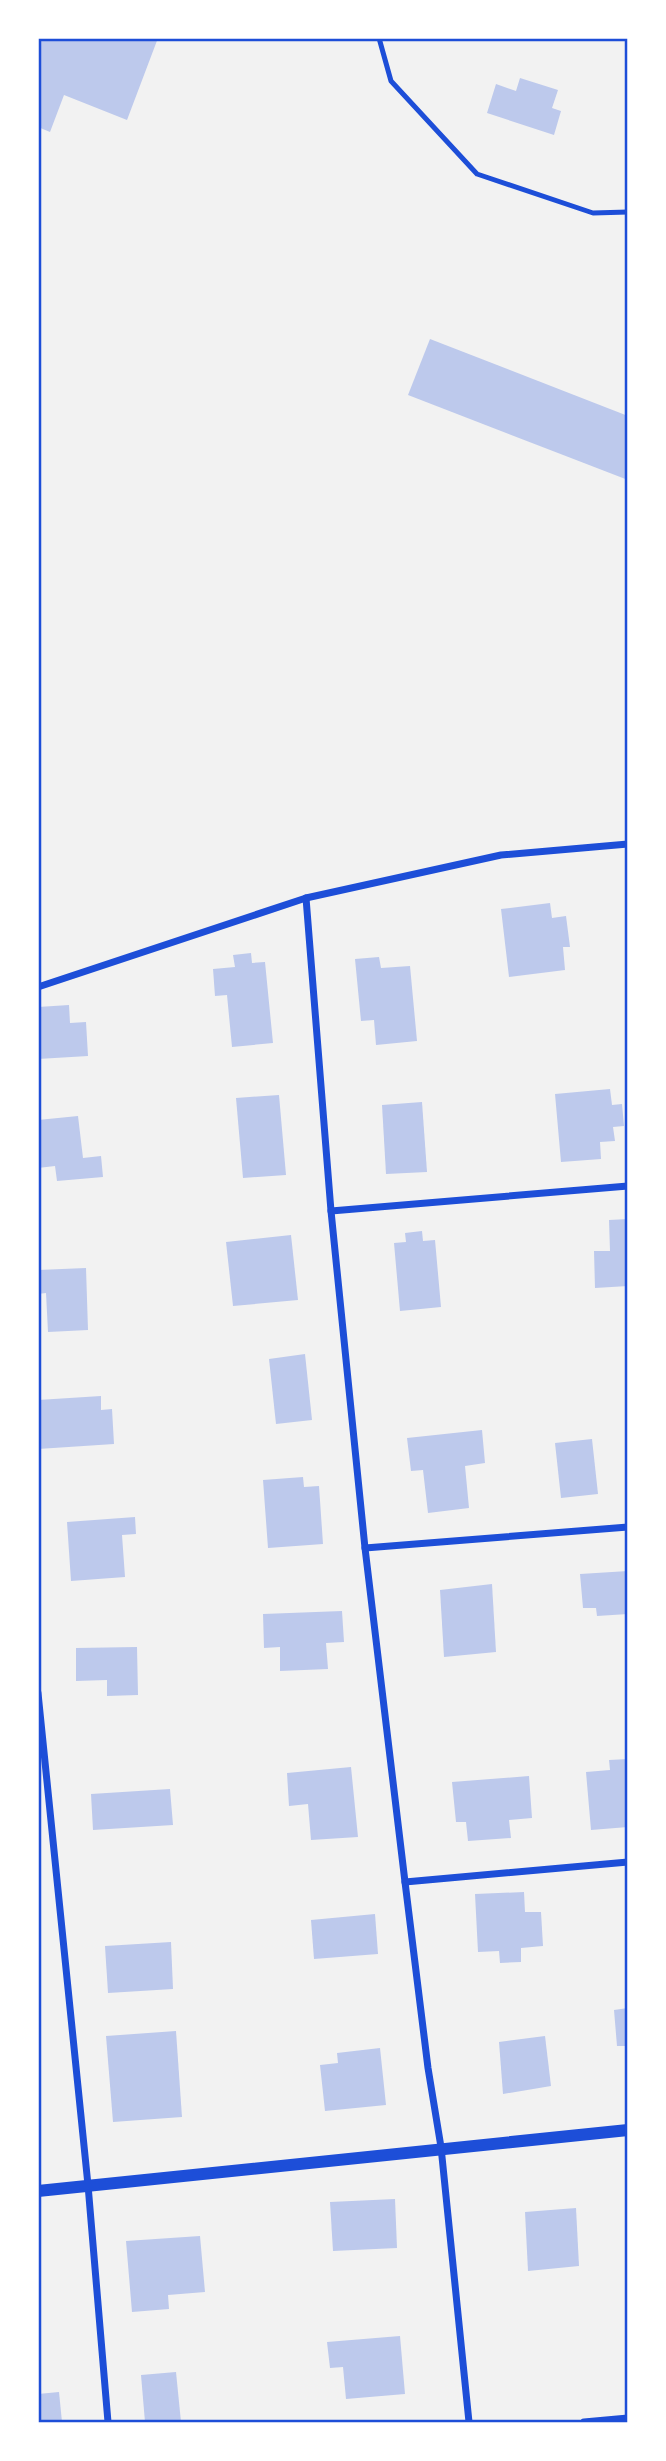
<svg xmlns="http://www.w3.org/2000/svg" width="666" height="2461" viewBox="0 0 666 2461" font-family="Roboto,sans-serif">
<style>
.building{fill:#bdc9ec}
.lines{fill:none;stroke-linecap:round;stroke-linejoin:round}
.service{stroke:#1d4ed8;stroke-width:5}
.minor{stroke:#1d4ed8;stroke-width:7}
.tertiary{stroke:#1d4ed8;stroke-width:12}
.neatline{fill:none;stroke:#1d4ed8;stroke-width:2.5}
</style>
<rect width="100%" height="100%" fill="#f2f2f2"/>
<g class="building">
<polygon points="41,38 158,38 127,120 64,95 50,132 38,127 38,46"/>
<polygon points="520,78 558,90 552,108 561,111 554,135 487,113 496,84 516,91"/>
<polygon points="430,339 628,416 628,480 408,395"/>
<polygon points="550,903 552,918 566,916 570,947 563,947 565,970 509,977 501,909"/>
<polygon points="251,953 252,963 265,962 273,1043 232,1047 227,995 215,996 213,969 235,967 233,955"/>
<polygon points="379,957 381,968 410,966 417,1041 376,1045 374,1020 361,1021 355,959"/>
<polygon points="69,1005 70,1023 86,1022 88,1056 38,1059 38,1007"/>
<polygon points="610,1089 612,1105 622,1104 624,1126 613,1127 615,1141 600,1142 601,1159 561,1162 555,1094"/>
<polygon points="279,1095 286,1175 243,1178 236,1098"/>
<polygon points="422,1102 427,1172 386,1174 382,1105"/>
<polygon points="78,1116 83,1158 101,1156 103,1177 57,1181 55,1166 38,1168 38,1120"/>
<polygon points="628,1219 628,1286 595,1288 594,1251 610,1251 609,1220"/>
<polygon points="422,1231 423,1241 435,1240 441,1307 400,1311 394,1243 406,1242 405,1233"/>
<polygon points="291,1235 298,1300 233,1306 226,1242"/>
<polygon points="86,1268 88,1330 48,1332 46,1293 38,1294 38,1270"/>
<polygon points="305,1354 312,1420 276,1424 269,1359"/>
<polygon points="101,1396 101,1410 112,1409 114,1444 38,1449 38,1400"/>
<polygon points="482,1430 485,1463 465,1466 469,1508 428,1513 423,1470 411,1471 407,1438"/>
<polygon points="592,1439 598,1494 561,1498 555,1443"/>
<polygon points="303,1477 304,1487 319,1486 323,1544 268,1548 263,1480"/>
<polygon points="135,1517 136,1534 122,1535 125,1577 71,1581 67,1522"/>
<polygon points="628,1571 628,1614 597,1616 596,1608 583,1608 580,1574"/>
<polygon points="492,1584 496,1652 444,1657 440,1590"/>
<polygon points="342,1611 344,1642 326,1643 328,1669 280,1671 280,1647 264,1648 263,1614"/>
<polygon points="137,1647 138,1695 107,1696 107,1680 76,1681 76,1648"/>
<polygon points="628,1759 628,1827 591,1830 586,1772 610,1770 609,1760"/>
<polygon points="351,1767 358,1837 311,1840 308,1804 289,1806 287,1773"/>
<polygon points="529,1776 532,1818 509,1820 511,1838 468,1841 466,1822 456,1822 452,1782"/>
<polygon points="170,1789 173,1825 93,1830 91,1794"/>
<polygon points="524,1892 525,1912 541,1912 543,1946 521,1948 521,1962 500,1963 499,1951 478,1952 475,1894"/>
<polygon points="375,1914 378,1954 314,1959 311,1920"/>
<polygon points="171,1942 173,1989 108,1993 105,1946"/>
<polygon points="628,2008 628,2046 617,2046 614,2010"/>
<polygon points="176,2031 182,2117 113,2122 106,2036"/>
<polygon points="545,2036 551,2086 503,2094 499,2042"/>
<polygon points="380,2048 386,2105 325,2111 320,2065 338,2063 337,2053"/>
<polygon points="395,2199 397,2248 333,2251 330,2202"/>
<polygon points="576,2208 579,2266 528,2271 525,2212"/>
<polygon points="200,2236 205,2292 168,2295 169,2309 132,2312 126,2241"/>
<polygon points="400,2336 405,2394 346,2399 343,2367 330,2368 327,2342"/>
<polygon points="176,2372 181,2422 145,2422 141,2375"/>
<polygon points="59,2392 62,2422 38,2422 38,2394"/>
</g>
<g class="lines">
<polyline class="service" points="379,38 391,81 477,174 593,213 628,212"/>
<g class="minor">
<polyline points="306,898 331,1211 365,1548 405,1882 428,2068 441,2147 469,2422"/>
<polyline points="38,987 306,898 501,855 628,844"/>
<polyline points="331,1211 628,1186"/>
<polyline points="365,1548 628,1527"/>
<polyline points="38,1693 88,2185 108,2422"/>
<polyline points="405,1882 628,1862"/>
<polyline points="584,2422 628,2418"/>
</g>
<polyline class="tertiary" points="38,2191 628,2130"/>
</g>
<rect width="666" height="2461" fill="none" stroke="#ffffff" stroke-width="80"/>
<rect x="40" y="40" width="586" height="2381" class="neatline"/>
</svg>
